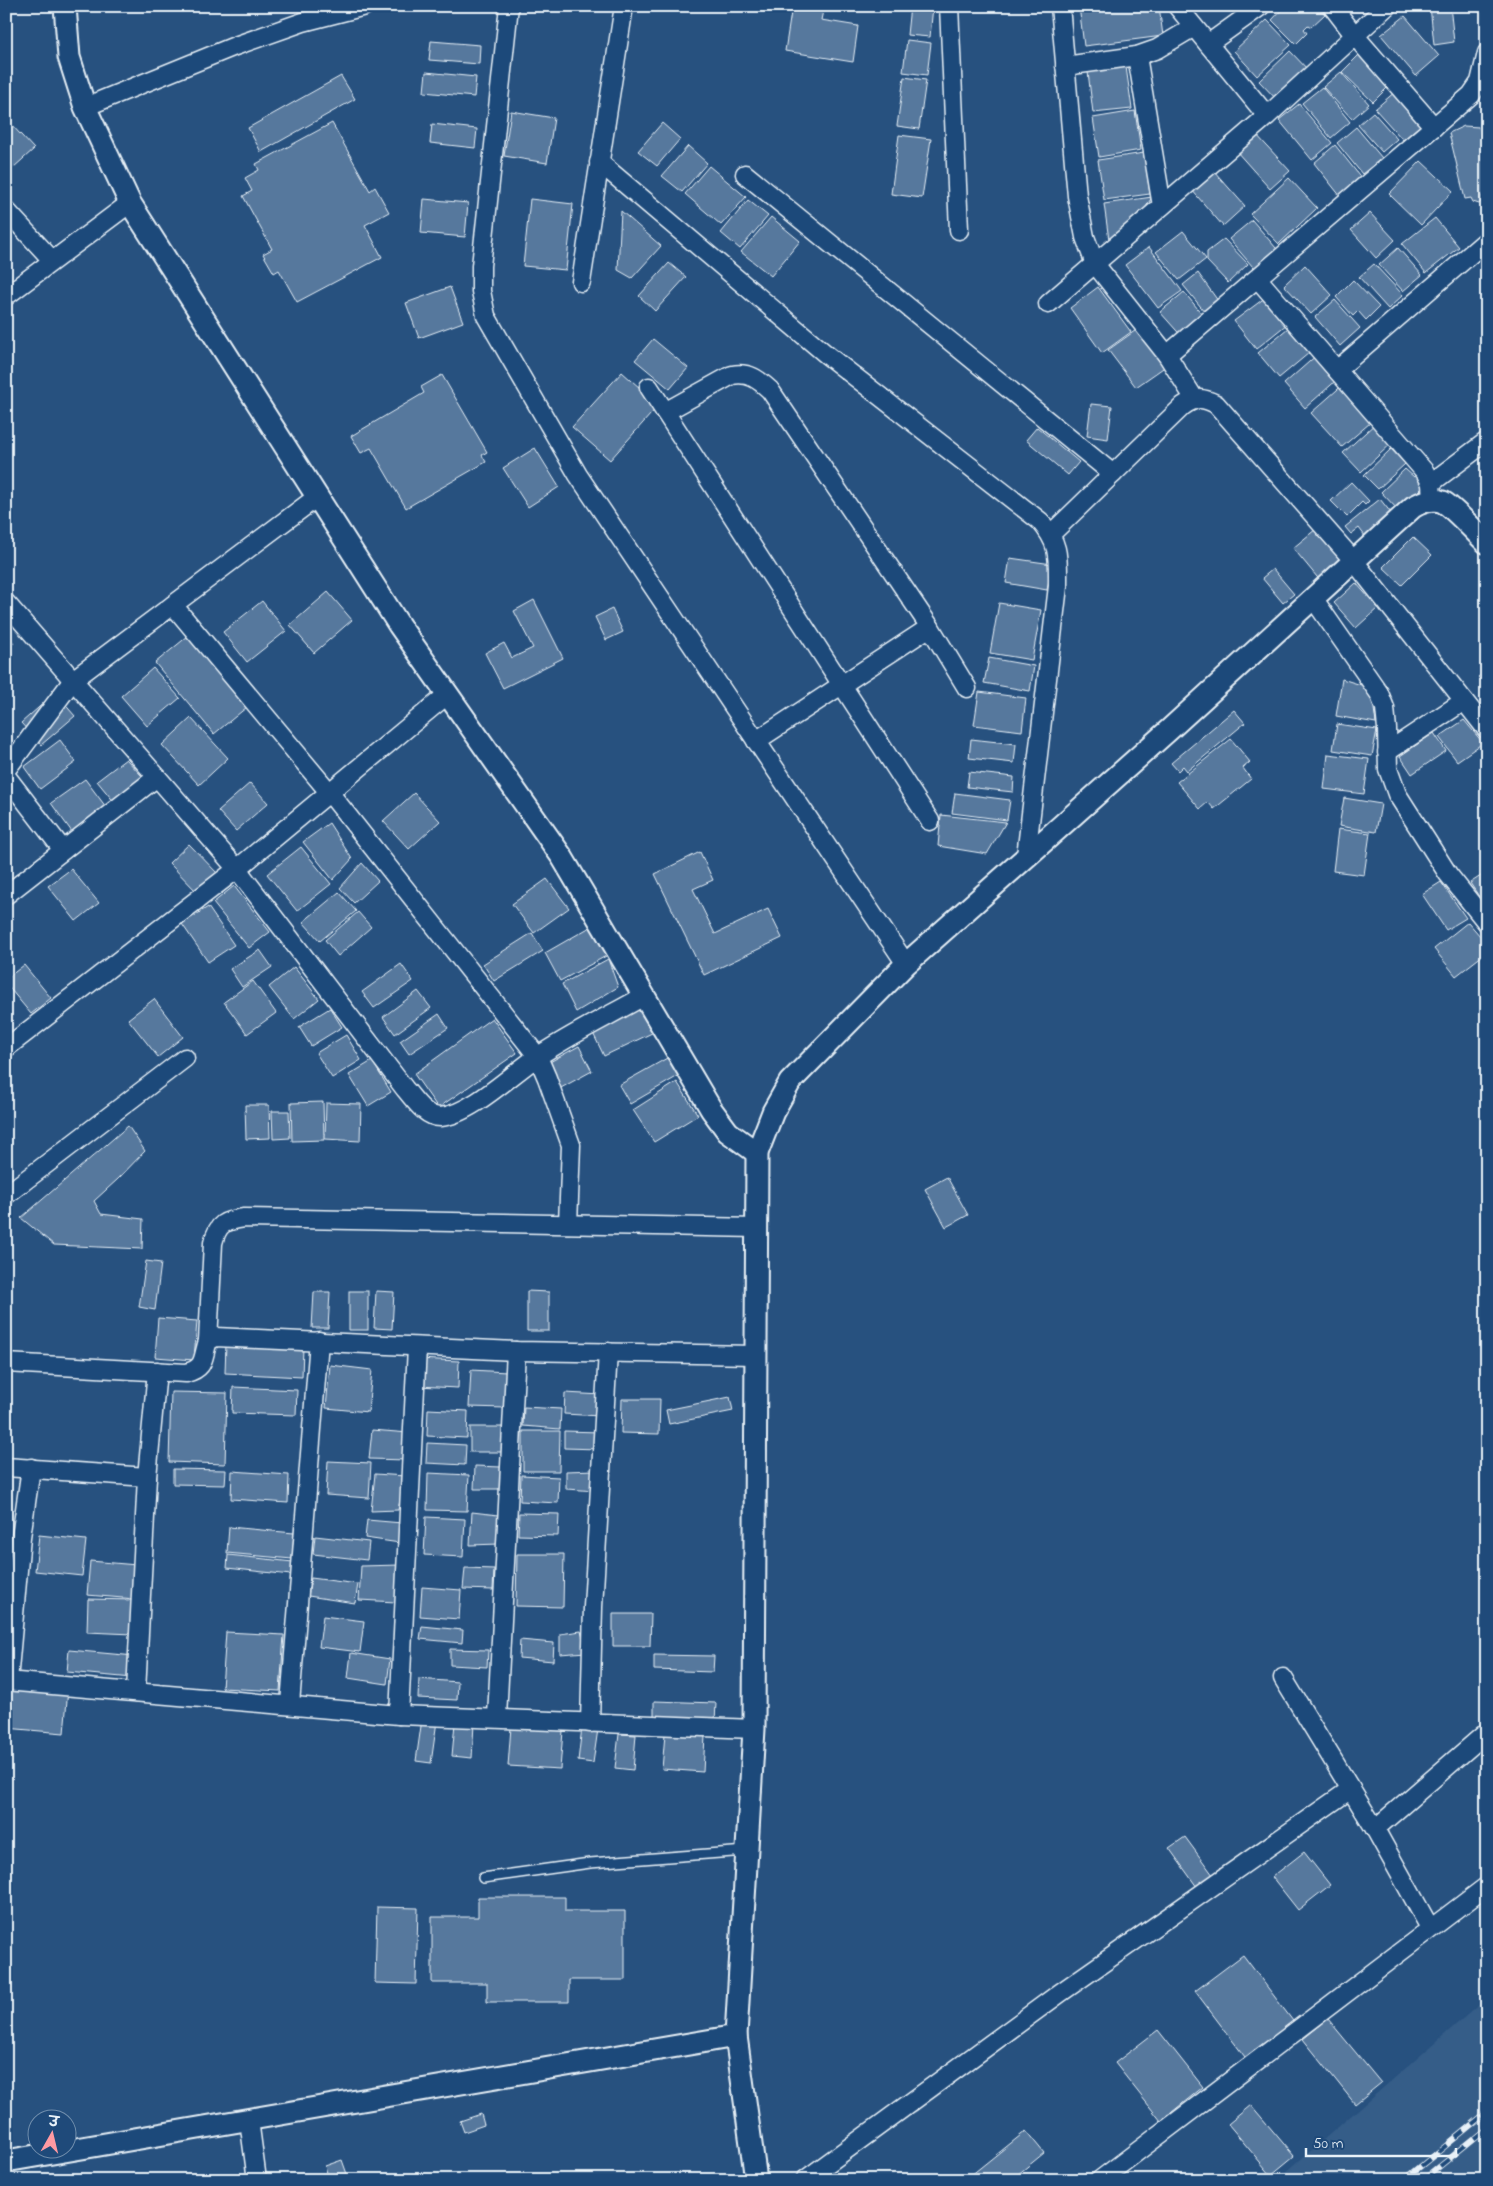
<svg xmlns="http://www.w3.org/2000/svg" width="1493" height="2186" viewBox="0 0 1493 2186" font-family="'Indie Flower','Playpen Sans Deva',sans-serif">
<style>
.built{fill:#355d88}
.building{fill:#57789d;stroke:#e8f1f8}
.lines{fill:none;stroke-linecap:round;stroke-linejoin:round}
.service-casing{stroke:#e8f1f8;stroke-width:12}
.minor-casing{stroke:#e8f1f8;stroke-width:21}
.tertiary-casing{stroke:#e8f1f8;stroke-width:25}
.service{stroke:#1f4a7a;stroke-width:9}
.minor{stroke:#1f4a7a;stroke-width:18}
.tertiary{stroke:#1f4a7a;stroke-width:21}
.rail-casing{stroke:#e8f1f8;stroke-width:5.5}
.rail{stroke:#1f4a7a;stroke-width:4;stroke-dasharray:11;stroke-linecap:butt}
</style>
<rect width="100%" height="100%" fill="#27517f"/>
<filter id="ink" filterUnits="userSpaceOnUse"><feTurbulence type="fractalNoise" baseFrequency=".02" numOctaves="2"/><feDisplacementMap in="SourceGraphic" scale="10" xChannelSelector="R" yChannelSelector="G"/><feConvolveMatrix kernelMatrix="1 2 1 2 8 2 1 2 1" color-interpolation-filters="sRGB"/></filter>
<g filter="url(#ink)">
<polygon class="built" points="1487,1999 1487,2180 1277,2180 1474,2009"/>
<g class="building">
<polygon points="792,6 824,6 821,20 858,26 853,62 785,51"/>
<polygon points="910,6 933,6 930,37 907,35"/>
<polygon points="1079,6 1159,6 1163,36 1084,46"/>
<polygon points="1285,6 1316,6 1325,14 1311,27 1308,25 1304,29 1307,33 1296,44 1272,20"/>
<polygon points="1430,6 1450,6 1454,42 1434,45"/>
<polygon points="1405,16 1439,56 1416,76 1381,35"/>
<polygon points="1267,20 1291,45 1257,76 1234,51"/>
<polygon points="907,40 931,43 927,75 903,72"/>
<polygon points="431,41 480,45 479,64 429,60"/>
<polygon points="1290,51 1310,72 1279,102 1259,81"/>
<polygon points="1362,52 1393,82 1373,102 1342,72"/>
<polygon points="1126,67 1132,109 1093,113 1088,72"/>
<polygon points="426,72 476,77 474,97 424,92"/>
<polygon points="1341,72 1369,104 1352,119 1323,87"/>
<polygon points="341,76 355,99 261,152 248,128"/>
<polygon points="904,77 926,80 919,129 897,126"/>
<polygon points="1322,87 1350,122 1331,138 1302,103"/>
<polygon points="1396,91 1424,122 1403,140 1375,109"/>
<polygon points="1299,104 1332,143 1312,160 1279,120"/>
<polygon points="511,111 554,118 547,163 504,156"/>
<polygon points="1135,111 1141,150 1099,157 1093,118"/>
<polygon points="1373,112 1397,139 1382,152 1358,125"/>
<polygon points="9,122 34,149 13,168 6,161 6,125"/>
<polygon points="332,123 370,191 375,187 389,212 365,225 382,257 297,302 279,270 274,273 263,254 272,249 243,196 252,191 245,178 259,170 256,164"/>
<polygon points="662,123 680,139 657,166 638,151"/>
<polygon points="432,124 477,129 475,148 430,143"/>
<polygon points="1464,126 1479,127 1485,159 1487,193 1482,196 1482,201 1479,204 1473,202 1471,198 1465,199 1449,133"/>
<polygon points="1356,127 1382,158 1362,174 1337,143"/>
<polygon points="1255,133 1290,171 1270,189 1236,151"/>
<polygon points="899,135 931,139 922,198 891,194"/>
<polygon points="1335,145 1363,180 1341,197 1314,163"/>
<polygon points="688,146 707,163 682,192 662,176"/>
<polygon points="1144,153 1150,194 1104,200 1098,160"/>
<polygon points="1421,161 1453,191 1421,225 1389,194"/>
<polygon points="709,166 746,197 721,225 685,194"/>
<polygon points="1213,170 1245,206 1223,226 1191,189"/>
<polygon points="1289,178 1317,208 1279,244 1250,214"/>
<polygon points="1152,197 1140,217 1109,240 1104,204"/>
<polygon points="424,199 468,203 465,237 421,233"/>
<polygon points="530,199 573,204 566,270 523,266"/>
<polygon points="748,200 768,216 740,249 721,233"/>
<polygon points="621,211 661,246 632,278 618,270"/>
<polygon points="1370,213 1395,240 1376,258 1351,230"/>
<polygon points="771,217 800,241 771,276 741,252"/>
<polygon points="1435,218 1459,247 1426,273 1402,244"/>
<polygon points="1252,220 1282,255 1259,274 1229,239"/>
<polygon points="1183,231 1206,259 1179,280 1156,252"/>
<polygon points="1224,239 1248,264 1228,283 1207,261 1207,252"/>
<polygon points="1149,247 1182,291 1158,308 1125,265"/>
<polygon points="1398,248 1422,275 1403,291 1379,265"/>
<polygon points="669,263 686,277 655,311 639,296"/>
<polygon points="1374,264 1403,295 1388,309 1359,277"/>
<polygon points="1305,265 1332,295 1311,314 1284,285"/>
<polygon points="1198,273 1221,305 1209,317 1183,285"/>
<polygon points="1353,280 1379,307 1366,320 1358,311 1353,316 1336,297"/>
<polygon points="450,287 463,322 419,338 406,303"/>
<polygon points="1098,287 1131,332 1102,353 1070,308"/>
<polygon points="1184,292 1207,320 1184,339 1160,312"/>
<polygon points="1266,297 1287,324 1256,349 1234,321"/>
<polygon points="1335,300 1360,328 1340,346 1315,317"/>
<polygon points="1139,328 1166,366 1136,387 1108,350"/>
<polygon points="1288,328 1309,353 1279,378 1258,353"/>
<polygon points="653,339 688,368 670,389 635,360"/>
<polygon points="1318,354 1339,378 1305,408 1284,384"/>
<polygon points="622,372 659,405 610,460 572,427"/>
<polygon points="442,375 487,452 482,455 486,462 406,508 371,448 361,453 351,436 424,393 421,387"/>
<polygon points="1346,382 1377,417 1342,447 1311,413"/>
<polygon points="1091,404 1112,406 1108,439 1087,436"/>
<polygon points="1377,422 1395,440 1361,472 1343,453"/>
<polygon points="1037,427 1079,462 1068,475 1026,440"/>
<polygon points="535,448 559,487 528,507 503,468"/>
<polygon points="1391,449 1405,464 1378,489 1364,475"/>
<polygon points="1405,469 1414,477 1416,474 1426,484 1399,511 1381,492"/>
<polygon points="1351,482 1369,501 1365,505 1362,502 1347,517 1331,501"/>
<polygon points="1380,499 1395,518 1368,540 1359,528 1351,534 1345,527"/>
<polygon points="1316,529 1344,564 1322,583 1293,548"/>
<polygon points="1413,537 1432,555 1402,585 1383,567"/>
<polygon points="1010,558 1052,564 1047,590 1006,583"/>
<polygon points="1273,569 1294,594 1283,603 1262,578"/>
<polygon points="1356,583 1378,608 1356,628 1334,603"/>
<polygon points="328,592 352,620 314,653 290,625"/>
<polygon points="534,600 563,658 503,688 485,653 504,643 512,658 533,648 514,611"/>
<polygon points="262,601 286,631 247,662 223,632"/>
<polygon points="999,603 1041,610 1032,660 990,653"/>
<polygon points="612,609 623,632 606,640 595,617"/>
<polygon points="6,633 14,643 6,650"/>
<polygon points="188,636 247,707 214,734 155,663"/>
<polygon points="989,658 1034,666 1030,691 984,683"/>
<polygon points="153,668 180,698 147,726 121,696"/>
<polygon points="1487,670 1487,687 1478,677"/>
<polygon points="1342,679 1371,688 1376,723 1336,716"/>
<polygon points="979,692 1026,698 1022,731 974,725"/>
<polygon points="55,693 75,716 41,745 21,723"/>
<polygon points="1234,710 1245,723 1187,771 1183,766 1178,771 1171,763"/>
<polygon points="191,718 228,758 199,785 162,745"/>
<polygon points="1464,720 1483,743 1457,761 1439,737"/>
<polygon points="1337,724 1377,730 1372,756 1333,750"/>
<polygon points="1434,733 1446,751 1412,774 1400,756"/>
<polygon points="971,739 1016,744 1014,763 969,758"/>
<polygon points="1231,739 1250,762 1243,768 1251,779 1214,809 1208,802 1200,809 1177,782"/>
<polygon points="60,740 76,762 40,789 24,767"/>
<polygon points="1328,754 1369,759 1364,794 1324,789"/>
<polygon points="126,759 143,777 115,803 97,781"/>
<polygon points="969,772 1014,777 1013,792 967,787"/>
<polygon points="85,779 106,807 72,832 51,803"/>
<polygon points="250,783 268,803 236,831 218,811"/>
<polygon points="414,793 440,821 409,849 383,821"/>
<polygon points="955,793 1010,800 1007,820 952,813"/>
<polygon points="1344,798 1381,804 1376,832 1339,826"/>
<polygon points="941,815 1006,822 987,854 938,846"/>
<polygon points="329,823 352,859 333,880 303,842"/>
<polygon points="1338,829 1370,833 1364,875 1333,871"/>
<polygon points="189,844 219,875 199,894 169,863"/>
<polygon points="301,847 331,884 297,911 267,874"/>
<polygon points="700,852 713,880 693,889 715,934 768,909 782,938 704,975 655,874"/>
<polygon points="362,863 378,881 354,903 340,888"/>
<polygon points="71,869 99,903 76,921 48,886"/>
<polygon points="1487,872 1487,893 1480,898 1470,883"/>
<polygon points="547,879 569,908 534,933 512,904"/>
<polygon points="1441,882 1466,918 1446,930 1422,894"/>
<polygon points="234,886 270,932 249,948 213,903"/>
<polygon points="339,892 356,911 320,941 303,922"/>
<polygon points="208,907 234,945 208,962 182,924"/>
<polygon points="358,912 371,927 338,956 325,940"/>
<polygon points="1468,922 1487,944 1487,952 1456,976 1434,949"/>
<polygon points="592,926 608,955 560,981 545,953"/>
<polygon points="532,933 543,951 494,981 483,964"/>
<polygon points="260,950 272,967 242,987 230,969"/>
<polygon points="608,959 618,987 576,1012 562,984"/>
<polygon points="401,964 413,981 374,1008 362,992"/>
<polygon points="24,965 51,998 31,1014 6,984 6,979"/>
<polygon points="294,967 319,999 294,1019 269,987"/>
<polygon points="253,981 276,1013 247,1034 224,1002"/>
<polygon points="418,991 431,1008 395,1034 383,1017"/>
<polygon points="154,999 183,1037 158,1057 128,1019"/>
<polygon points="641,1007 654,1032 604,1056 592,1031"/>
<polygon points="330,1008 342,1027 311,1046 299,1027"/>
<polygon points="439,1014 448,1028 409,1054 400,1041"/>
<polygon points="492,1018 517,1053 438,1108 414,1074"/>
<polygon points="346,1035 361,1060 332,1078 316,1053"/>
<polygon points="579,1046 592,1071 559,1089 546,1064"/>
<polygon points="669,1057 680,1075 630,1104 619,1085"/>
<polygon points="372,1061 391,1092 368,1106 349,1075"/>
<polygon points="677,1082 698,1115 654,1142 633,1110"/>
<polygon points="323,1102 324,1140 292,1141 291,1103"/>
<polygon points="326,1103 361,1104 360,1141 325,1139"/>
<polygon points="245,1105 269,1105 270,1138 246,1139"/>
<polygon points="272,1111 289,1111 290,1138 273,1139"/>
<polygon points="128,1126 145,1151 118,1179 94,1201 101,1214 143,1219 142,1249 54,1245 21,1218"/>
<polygon points="947,1177 968,1215 946,1227 925,1189"/>
<polygon points="146,1261 161,1263 155,1310 139,1307"/>
<rect x="349" y="1291" width="19" height="39"/>
<polygon points="376,1291 394,1292 392,1329 374,1328"/>
<polygon points="527,1291 549,1292 549,1331 527,1331"/>
<polygon points="314,1292 330,1292 328,1328 312,1328"/>
<polygon points="158,1318 197,1321 194,1360 155,1357"/>
<polygon points="226,1343 303,1347 302,1377 225,1373"/>
<polygon points="418,1359 459,1361 458,1388 417,1386"/>
<polygon points="330,1365 372,1370 368,1412 326,1408"/>
<polygon points="471,1370 507,1372 506,1408 469,1407"/>
<polygon points="233,1387 297,1390 296,1415 232,1413"/>
<polygon points="171,1392 227,1393 225,1464 169,1462"/>
<polygon points="565,1393 602,1395 600,1416 564,1414"/>
<polygon points="730,1397 733,1411 669,1424 666,1410"/>
<polygon points="622,1399 660,1399 659,1434 621,1433"/>
<polygon points="524,1407 561,1409 560,1429 523,1426"/>
<polygon points="428,1409 468,1411 467,1438 427,1436"/>
<rect x="470" y="1427" width="37" height="25"/>
<polygon points="372,1430 409,1433 407,1460 369,1459"/>
<polygon points="523,1431 560,1431 559,1471 523,1471"/>
<polygon points="564,1431 600,1432 599,1449 564,1448"/>
<polygon points="427,1443 466,1445 465,1465 426,1463"/>
<polygon points="328,1461 371,1463 369,1498 326,1495"/>
<polygon points="475,1466 501,1467 504,1489 474,1489"/>
<polygon points="173,1469 226,1470 225,1485 173,1484"/>
<polygon points="595,1470 597,1491 566,1489 566,1471"/>
<polygon points="232,1471 289,1475 288,1503 231,1499"/>
<polygon points="428,1473 469,1475 467,1511 427,1510"/>
<polygon points="375,1474 405,1476 398,1510 371,1511"/>
<polygon points="521,1475 559,1477 558,1503 520,1501"/>
<polygon points="472,1512 498,1515 499,1544 470,1545"/>
<polygon points="519,1513 559,1514 558,1536 518,1535"/>
<polygon points="426,1517 465,1519 463,1557 424,1555"/>
<polygon points="367,1520 402,1523 400,1543 365,1538"/>
<polygon points="229,1527 294,1533 292,1559 227,1553"/>
<polygon points="39,1535 86,1540 82,1576 35,1571"/>
<polygon points="315,1536 369,1542 367,1560 313,1554"/>
<polygon points="517,1554 564,1554 563,1607 516,1606"/>
<polygon points="228,1555 293,1562 291,1575 227,1568"/>
<polygon points="90,1561 137,1565 135,1599 87,1595"/>
<polygon points="400,1565 396,1602 359,1600 361,1566"/>
<polygon points="465,1568 494,1569 493,1590 463,1589"/>
<polygon points="311,1578 358,1584 355,1603 308,1596"/>
<polygon points="422,1587 461,1590 459,1619 420,1616"/>
<polygon points="88,1599 134,1600 133,1634 87,1632"/>
<polygon points="613,1614 651,1614 650,1646 613,1646"/>
<polygon points="323,1616 364,1621 360,1652 319,1647"/>
<polygon points="422,1626 463,1630 462,1643 420,1639"/>
<polygon points="581,1631 586,1652 560,1654 560,1634"/>
<polygon points="226,1632 284,1635 280,1691 222,1688"/>
<polygon points="520,1640 554,1643 553,1661 519,1658"/>
<polygon points="450,1649 488,1650 487,1667 450,1665"/>
<polygon points="69,1650 135,1656 133,1678 67,1672"/>
<polygon points="351,1653 390,1659 387,1684 348,1678"/>
<polygon points="654,1655 714,1656 713,1672 654,1670"/>
<polygon points="419,1679 458,1682 457,1700 418,1698"/>
<polygon points="6,1683 68,1689 64,1733 6,1728"/>
<polygon points="654,1701 716,1703 715,1721 654,1719"/>
<polygon points="422,1719 437,1721 431,1763 416,1761"/>
<polygon points="455,1723 474,1724 472,1758 452,1756"/>
<polygon points="511,1727 563,1731 560,1769 508,1766"/>
<polygon points="582,1727 598,1729 593,1763 578,1761"/>
<polygon points="619,1734 636,1735 633,1770 615,1768"/>
<polygon points="665,1734 705,1736 703,1772 662,1769"/>
<polygon points="1185,1837 1213,1875 1197,1887 1169,1848"/>
<polygon points="1304,1852 1330,1885 1298,1910 1272,1877"/>
<polygon points="478,1897 565,1897 565,1911 625,1911 625,1980 569,1980 569,2002 487,2002 487,1983 432,1983 432,1917 478,1917"/>
<polygon points="377,1907 418,1908 416,1984 375,1983"/>
<polygon points="1243,1955 1296,2025 1248,2061 1195,1991"/>
<polygon points="1328,2019 1381,2083 1355,2104 1303,2039"/>
<polygon points="1158,2030 1203,2087 1161,2121 1115,2063"/>
<polygon points="1251,2105 1294,2156 1271,2175 1228,2124"/>
<polygon points="481,2114 484,2125 464,2132 460,2121"/>
<polygon points="1026,2131 1044,2153 1011,2180 965,2180"/>
<polygon points="342,2160 347,2174 329,2180 325,2166"/>
</g>
<g class="lines">
<defs>
<polyline id="service" points="483,1878 590,1863 746,1851"/>
<g id="minor">
<polyline points="509,6 481,266 481,291 486,316 578,475 906,964"/>
<polyline points="949,6 959,230"/>
<polyline points="1060,6 1077,196 1085,237 1095,264 1167,355 1194,398"/>
<polyline points="1177,6 1267,116"/>
<polyline points="1332,6 1355,36 1434,127"/>
<polyline points="1208,44 1261,6"/>
<polyline points="1137,56 1162,206"/>
<polyline points="1065,66 1137,56 1157,49 1194,27"/>
<polyline points="85,107 235,46 303,22 365,6"/>
<path d="M599,162L827,355L1040,521C1060,544 1058,557 1058,586L1026,856"/>
<polyline points="745,174 1113,474"/>
<polyline points="6,210 52,260"/>
<polyline points="1258,279 1425,472 1431,483 1432,500"/>
<polyline points="581,282 624,6"/>
<polyline points="6,296 130,203"/>
<polyline points="1048,304 1267,116 1387,6"/>
<polyline points="1167,355 1471,95 1480,82 1487,53"/>
<polyline points="1337,370 1487,240"/>
<polyline points="649,387 930,821"/>
<path d="M665,412L732,375C749,372 758,379 770,390L930,627L967,688"/>
<polyline points="1431,483 1487,441"/>
<path d="M1051,534L1183,406C1196,397 1202,397 1216,404L1354,561L1487,730"/>
<polyline points="1313,598 1379,693 1385,708 1387,729 1388,769 1397,794 1448,874 1487,923"/>
<path d="M6,603L237,869L405,1089C414,1099 425,1117 440,1117C470,1115 512,1074 537,1057C571,1034 609,1016 644,996"/>
<polyline points="173,605 329,792 538,1057 547,1078 571,1145 568,1224"/>
<polyline points="756,741 930,627"/>
<polyline points="1387,752 1464,701"/>
<polyline points="6,770 73,680 317,497"/>
<polyline points="6,776 63,850"/>
<polyline points="6,895 157,777"/>
<polyline points="6,1048 237,869 448,694"/>
<polyline points="6,1195 185,1058"/>
<path d="M208,1341L213,1243C218,1223 224,1221 244,1218L757,1228"/>
<path d="M6,1363L186,1373C206,1368 202,1358 208,1341L216,1337L516,1351L756,1355"/>
<polyline points="6,1467 147,1477"/>
<polyline points="1283,1678 1375,1829 1430,1928"/>
<polyline points="6,1681 399,1715 754,1729"/>
<polyline points="8,1681 21,1537 31,1468"/>
<polyline points="136,1692 147,1477 157,1371"/>
<polyline points="290,1704 319,1341"/>
<polyline points="399,1715 417,1347"/>
<polyline points="497,1717 516,1351"/>
<polyline points="590,1723 593,1607 608,1352"/>
<polyline points="1375,1829 1487,1732"/>
<polyline points="249,2120 257,2180"/>
<polyline points="805,2180 1060,1993 1351,1789"/>
<polyline points="1100,2180 1487,1886"/>
</g>
<g id="tertiary">
<polyline points="65,6 69,57 85,107 130,203 399,625 562,857 711,1109 728,1132 757,1153"/>
<polyline points="6,2161 736,2036"/>
<path d="M756,2180L736,2036L754,1729L757,1153L773,1112L790,1082L906,964L1170,729L1413,507C1422,502 1433,498 1443,502C1453,507 1477,534 1487,543"/>
</g>
</defs>
<use href="#service" class="service-casing"/>
<use href="#minor" class="minor-casing"/>
<use href="#tertiary" class="tertiary-casing"/>
<use href="#service" class="service"/>
<use href="#minor" class="minor"/>
<use href="#tertiary" class="tertiary"/>
<defs>
<g id="rail">
<polyline points="1404,2180 1487,2112"/>
<polyline points="1423,2180 1487,2128"/>
</g>
</defs>
<use href="#rail" class="rail-casing"/>
<use href="#rail" class="rail"/>
</g>
</g>
<rect width="1493" height="2186" fill="none" stroke="#1f4a7a" stroke-width="25"/>
<rect x="12" y="12" width="1468" height="2161" fill="none" stroke="#e8f1f8" stroke-width="2" filter="url(#ink)"/>
<g transform="translate(52 2134) rotate(8)"><circle r="24" fill="#1f4a7a" stroke="#6f8dac"/>
<path d="M0-4L9 19L0 12L-9 19Z" fill="#ff9aa2"/>
<text y="-8" font-size="14" font-weight="bold" text-anchor="middle" fill="#e8f1f8">उ</text>
</g>
<path d="M1306 2148v8h150v-8" fill="none" stroke="#e8f1f8" stroke-width="2.5"/>
<text x="1313" y="2148" font-size="15" fill="#e8f1f8" stroke="#1f4a7a" stroke-width="4" paint-order="stroke">50 m</text>
</svg>
